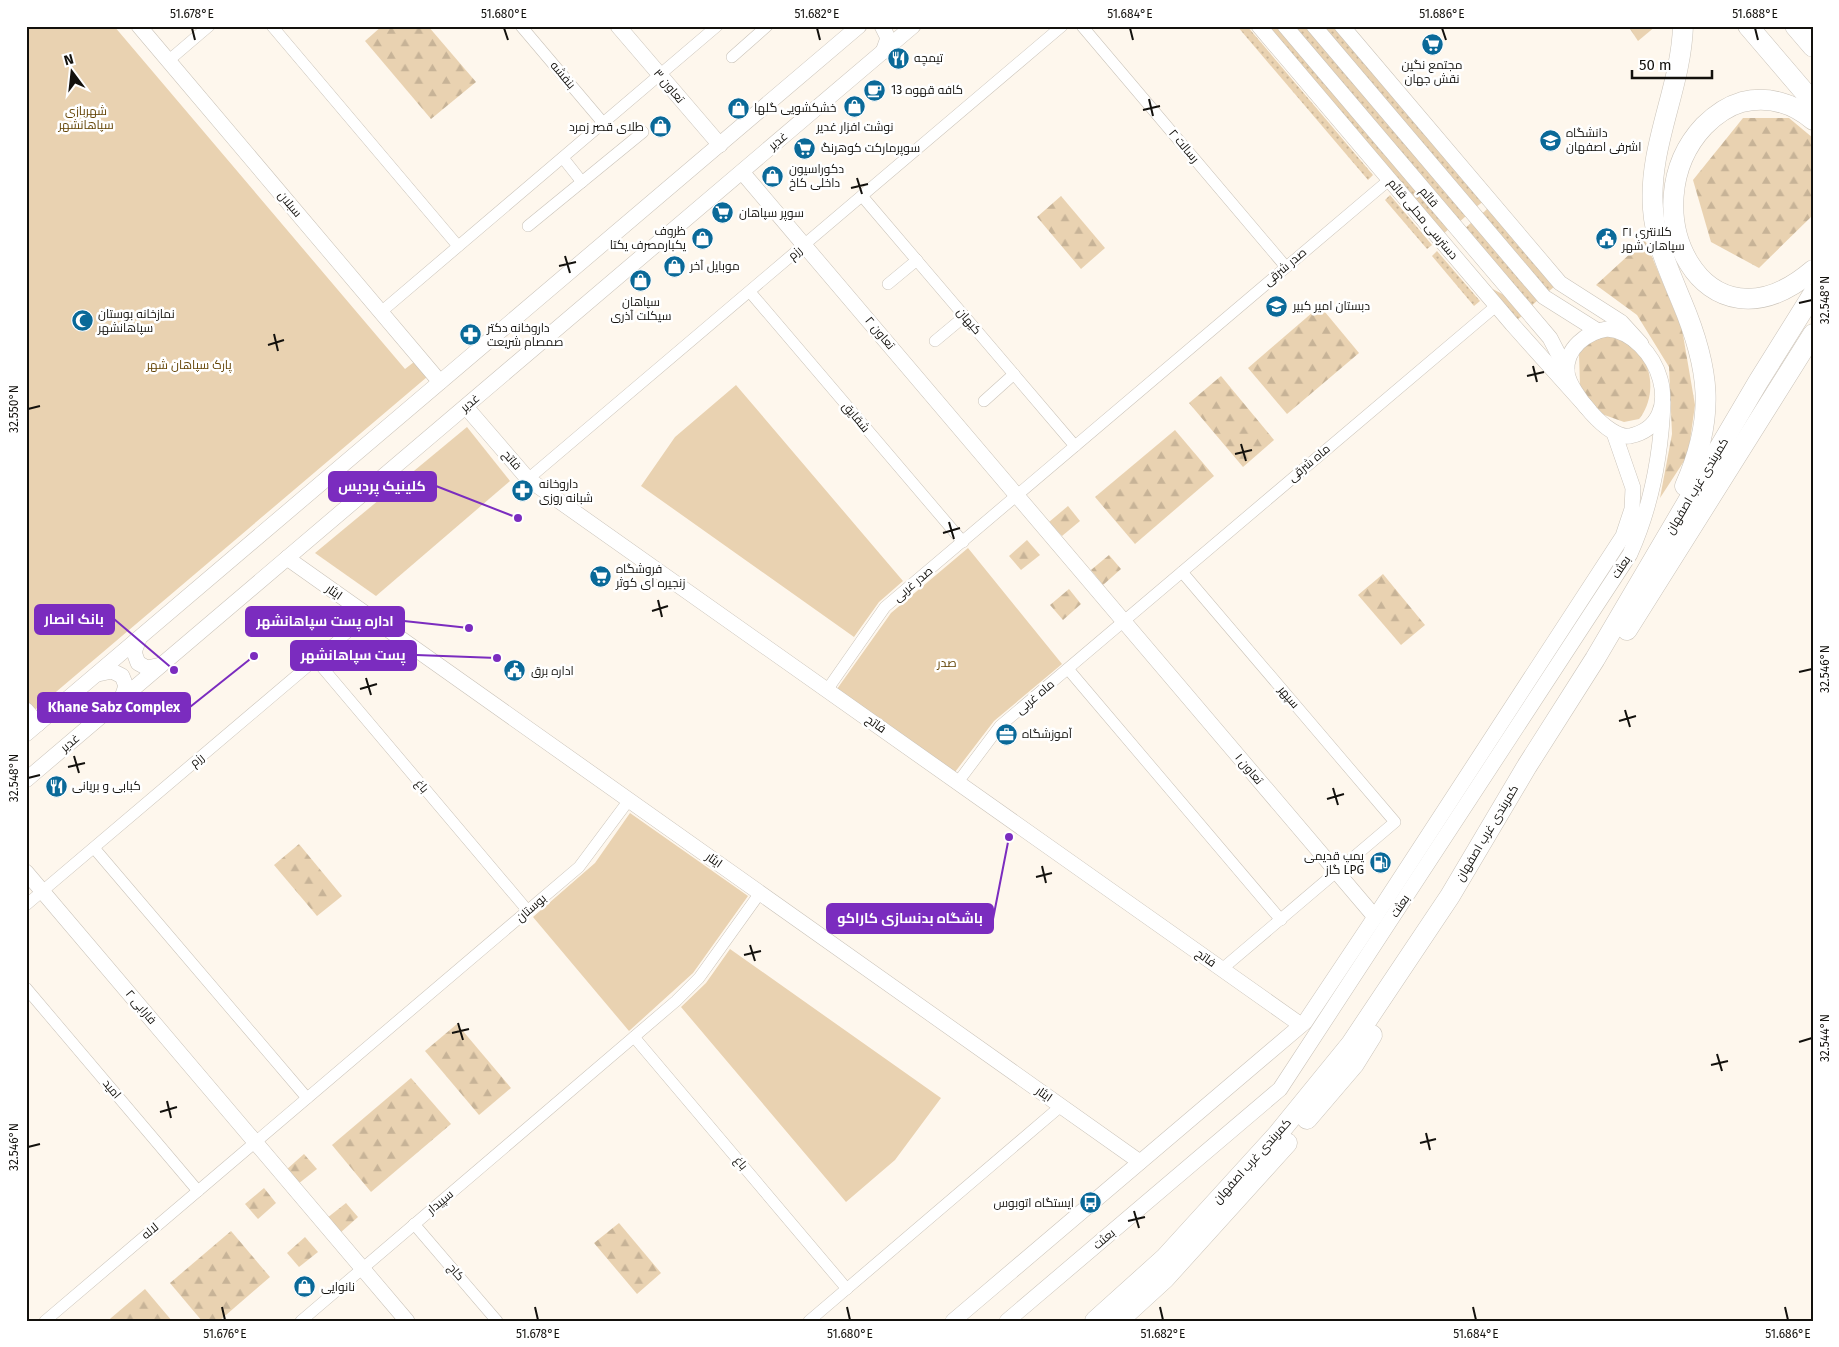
<svg xmlns="http://www.w3.org/2000/svg" width="1839" height="1347" viewBox="0 0 1839 1347" font-family="'Fira Sans',Cairo,sans-serif">
<style>
.grass{fill:url(#grass-dots)}
.forest{fill:url(#forest-firs)}
.park{fill:#e9d2b1}
.lines{fill:none;stroke-linecap:round;stroke-linejoin:round}
.street-casing{stroke:#cac3b9;stroke-width:12}
.secondary-casing{stroke:#cac3b9;stroke-width:16}
.highway-casing{stroke:#cac3b9;stroke-width:21}
.street{stroke:#fff;stroke-width:11}
.secondary{stroke:#fff;stroke-width:15}
.highway{stroke:#fff;stroke-width:20}
.ticks{fill:none;stroke:#13110d;stroke-width:2}
.labels{text-anchor:middle;dominant-baseline:central;stroke-width:5;stroke-linejoin:round;paint-order:stroke}
.poi-label{font-size:12px;fill:#13110d;stroke:#fff;text-anchor:start}
.street-label{font-size:12px;fill:#13110d;stroke:#fff}
.park-label{font-size:12px;fill:#614100;stroke:#fff}
.leader{fill:none;stroke:#7b2cbf;stroke-width:2}
.callout-dot{fill:#7b2cbf;stroke:#fff;stroke-width:2}
.callout{fill:#7b2cbf;stroke:#7b2cbf;stroke-width:2}
.callout-label{font-size:14px;text-anchor:middle;font-weight:bold;fill:#fff}
.neatline{fill:none;stroke:#13110d;stroke-width:2}
.ticks-label{font-size:12px;text-anchor:middle;fill:#13110d}
</style>
<defs>
<pattern id="grass-dots" width="8" height="8" patternUnits="userSpaceOnUse" patternTransform="scale(1.25)"><rect width="8" height="8" fill="#e9d2b1"/><path d="M2 2h.1M6 6h.1" fill="none" stroke="#c7b397" stroke-width="1.8" stroke-linecap="round"/></pattern>
<pattern id="forest-firs" width="22" height="20" patternUnits="userSpaceOnUse" patternTransform="scale(1.25)"><rect width="22" height="20" fill="#e9d2b1"/><path d="M5 1l3.5 6h-7zM16 11l3.5 6h-7z" fill="#c7b397"/></pattern>
</defs>
<rect width="100%" height="100%" fill="#fef7ed"/>
<g class="grass">
<polygon points="1237,26 1247,26 1373,175 1368,180"/>
<polygon points="1266,26 1278,26 1450,228 1442,235"/>
<polygon points="1290,26 1306,26 1466,216 1457,224"/>
<polygon points="1323,26 1335,26 1484,201 1476,207"/>
<polygon points="1390,195 1432,245 1427,249 1385,200"/>
<polygon points="1489,207 1555,286 1548,292 1482,214"/>
<polygon points="1472,222 1538,300 1529,308 1463,230"/>
<polygon points="1437,251 1480,301 1474,306 1432,256"/>
<polygon points="1485,285 1508,297 1523,315 1516,321"/>
</g>
<g class="forest">
<polygon points="382,26 428,26 476,82 431,119 365,41"/>
<polygon points="1628,26 1656,26 1638,41"/>
<polygon points="1743,118 1789,118 1813,138 1813,215 1759,268 1711,242 1693,180"/>
<polygon points="1061,196 1105,248 1081,269 1037,217"/>
<polygon points="1645,240 1682,329 1695,405 1688,455 1660,498 1672,434 1669,367 1637,315 1596,285"/>
<polygon points="1320,306 1359,353 1287,414 1248,368"/>
<path d="M1610,334C1622,340 1637,348 1644,360C1654,379 1652,403 1639,419L1624,422L1599,413L1580,386L1579,354L1592,337Z"/>
<polygon points="1221,376 1274,440 1243,467 1189,403"/>
<polygon points="1175,430 1214,476 1135,544 1095,497"/>
<polygon points="1068,506 1080,521 1062,536 1049,522"/>
<polygon points="1027,540 1040,555 1021,570 1009,556"/>
<polygon points="1109,555 1121,569 1103,585 1091,570"/>
<polygon points="1383,574 1425,625 1401,645 1358,595"/>
<polygon points="1069,589 1081,604 1063,620 1050,605"/>
<polygon points="299,844 342,896 317,916 274,865"/>
<polygon points="457,1024 511,1088 479,1115 425,1051"/>
<polygon points="411,1078 451,1124 371,1192 332,1145"/>
<polygon points="304,1154 317,1169 298,1184 286,1170"/>
<polygon points="264,1188 276,1203 258,1219 245,1204"/>
<polygon points="346,1203 358,1217 340,1233 327,1218"/>
<polygon points="619,1223 661,1273 637,1294 594,1243"/>
<polygon points="231,1231 270,1277 219,1321 202,1321 170,1283"/>
<polygon points="305,1237 318,1252 299,1267 287,1253"/>
<polygon points="145,1289 172,1321 108,1321 111,1318"/>
</g>
<g class="park">
<polygon points="26,26 114,26 405,369 414,362 427,377 30,714 26,709"/>
<polygon points="736,385 903,581 879,602 854,637 641,486 675,437"/>
<polygon points="467,427 510,481 376,596 315,553"/>
<polygon points="968,548 1062,664 994,721 955,772 837,689 891,613"/>
<polygon points="630,813 748,896 693,973 629,1031 533,917 595,863"/>
<polygon points="730,949 941,1098 895,1160 846,1202 681,1007 706,983"/>
</g>
<g class="lines">
<defs>
<g id="street">
<polyline points="272,26 458,246"/>
<polyline points="521,26 604,124"/>
<polyline points="1082,26 1286,267"/>
<polyline points="732,57 767,26"/>
<polyline points="168,61 209,26"/>
<polyline points="563,158 582,182"/>
<polyline points="862,196 1075,446"/>
<polyline points="528,226 643,132"/>
<polyline points="888,284 917,260"/>
<polyline points="750,292 963,542"/>
<polyline points="381,312 717,26"/>
<polyline points="935,341 965,316"/>
<polyline points="984,401 1014,374"/>
<polyline points="528,479 1062,26"/>
<polyline points="1182,572 1395,822 1222,969"/>
<polyline points="316,660 528,911"/>
<polyline points="1068,669 1281,920"/>
<polyline points="827,690 885,607 1389,180"/>
<polyline points="958,782 1000,726 1496,306"/>
<polyline points="94,848 307,1098"/>
<polyline points="26,905 368,615"/>
<polyline points="26,988 198,1191"/>
<polyline points="634,1037 847,1289"/>
<polyline points="414,1224 497,1321"/>
<polyline points="45,1321 579,867 629,800"/>
<polyline points="301,1321 676,1001 699,978 760,893"/>
<polyline points="809,1321 1061,1106"/>
</g>
<g id="secondary">
<polyline points="139,26 440,382"/>
<polyline points="618,26 720,145"/>
<polyline points="882,26 888,38 883,52"/>
<polyline points="1259,26 1512,324 1589,410"/>
<polyline points="1285,26 1550,338 1567,371"/>
<polyline points="1314,26 1544,297 1598,331"/>
<polyline points="1342,26 1560,283 1621,322 1641,344"/>
<polyline points="742,172 1375,917"/>
<path d="M1607,329C1658,333 1690,423 1630,436C1608,440 1569,391 1567,372C1565,348 1587,332 1607,329Z"/>
<polyline points="466,407 528,479 1301,1025"/>
<polyline points="287,558 1140,1162"/>
<polyline points="139,639 134,652 138,663 147,668 161,665"/>
<polyline points="98,674 112,671 122,676 126,686 121,700"/>
<polyline points="26,710 38,724"/>
<polyline points="26,734 859,26"/>
<polyline points="26,780 913,26"/>
<polyline points="26,872 407,1321"/>
<polyline points="953,1321 1305,1022 1375,917 1623,536 1632,509 1633,488 1614,433"/>
<path d="M1007,1321L1280,1089L1630,554C1652,505 1661,456 1663,402"/>
</g>
<g id="highway">
<path d="M1683,26C1681,89 1648,146 1653,209C1655,240 1669,271 1681,300C1710,368 1716,417 1685,486"/>
<polyline points="1748,26 1813,102"/>
<polyline points="1795,26 1813,47"/>
<path d="M1813,120C1793,103 1768,96 1742,102C1728,106 1715,115 1704,126C1628,207 1704,363 1813,270"/>
<polyline points="1627,630 1813,334"/>
<polyline points="1307,1119 1354,1064 1372,1035"/>
<polyline points="1095,1321 1165,1258 1277,1135 1351,1044 1450,896 1527,766 1595,659 1758,382 1813,294"/>
<polyline points="1118,1321 1165,1278 1287,1143"/>
</g>
</defs>
<use href="#street" class="street-casing"/>
<use href="#secondary" class="secondary-casing"/>
<use href="#highway" class="highway-casing"/>
<use href="#street" class="street"/>
<use href="#secondary" class="secondary"/>
<use href="#highway" class="highway"/>
</g>
<path class="ticks" d="M192,28L195,40M504,28L508,40M817,28L820,40M1130,28L1133,40M1442,28L1446,40M1755,28L1758,40M1149,99L1153,116M1143,110L1160,106M857,178L862,194M851,188L868,184M565,256L570,273M559,266L576,262M1799,303L1812,300M274,334L278,351M268,345L284,340M1533,366L1537,382M1527,376L1544,372M28,409L40,406M1241,444L1246,461M1235,454L1252,450M949,522L954,539M943,533L960,528M658,600L662,617M652,611L668,606M1799,672L1812,669M366,678L371,695M360,689L377,684M1625,710L1630,727M1619,721L1636,716M74,756L79,773M68,767L85,763M28,778L40,775M1333,788L1338,805M1327,799L1344,794M1042,866L1046,883M1036,877L1052,873M750,945L755,961M744,955L761,951M458,1023L463,1040M452,1033L469,1029M1799,1042L1812,1038M1717,1054L1722,1071M1711,1065L1728,1061M167,1101L171,1118M160,1112L177,1107M1426,1133L1430,1150M1420,1143L1436,1139M28,1147L40,1144M1134,1211L1139,1228M1128,1221L1145,1217M222,1307L225,1320M535,1307L538,1320M847,1307L850,1320M1160,1307L1163,1320M1473,1307L1476,1320M1785,1307L1788,1320"/>
<defs>
<symbol id="supermarket-disc" viewBox="-11 -11 22 22"><circle r="9.5" fill="#0a6998" stroke="#fff"/><path d="M-6-5.5h2.5l.6 2H6L4.5 2H-2.5L-4.4-4H-6ZM-1.5 3.2a1.3 1.3 0 1 0 .1 0ZM3 3.2a1.3 1.3 0 1 0 .1 0Z" fill="#fff"/></symbol>
<symbol id="restaurant-disc" viewBox="-11 -11 22 22"><circle r="9.5" fill="#0a6998" stroke="#fff"/><path d="M-5-6h1v4h1v-4h1v4h1v-4h1v5L-1.5 .5V6h-2V.5L-5-1ZM5-6V6H3V1.5H1.5Q1.5-4 5-6Z" fill="#fff"/></symbol>
<symbol id="cafe-disc" viewBox="-11 -11 22 22"><circle r="9.5" fill="#0a6998" stroke="#fff"/><path d="M-5.5-4.5H6V0H3Q3 3.5 0 3.5H-2.5Q-5.5 3.5-5.5 0ZM3-3.2v2h1.7v-2ZM-6 4.5H4V6H-6Z" fill="#fff"/></symbol>
<symbol id="shop-disc" viewBox="-11 -11 22 22"><circle r="9.5" fill="#0a6998" stroke="#fff"/><path d="M-5-2.5h2.3a2.7 3.5 0 0 1 5.4 0H5L5.5 6h-11ZM-1.5-2.5h3a1.5 2.3 0 0 0-3 0Z" fill="#fff"/></symbol>
<symbol id="university-disc" viewBox="-11 -11 22 22"><circle r="9.5" fill="#0a6998" stroke="#fff"/><path d="M0-5L7-2L0 1L-7-2ZM-4 1L0 2.5L4 1V4Q0 6-4 4Z" fill="#fff"/></symbol>
<symbol id="civic-disc" viewBox="-11 -11 22 22"><circle r="9.5" fill="#0a6998" stroke="#fff"/><path d="M-.6-6.5H3V-4.5H.6V-3L4-1V1h2V6H-6V1h2V-1L-.6-3ZM-1.2 2.5V6h2.4V2.5Z" fill="#fff"/></symbol>
<symbol id="school-disc" viewBox="-11 -11 22 22"><circle r="9.5" fill="#0a6998" stroke="#fff"/><path d="M0-5L7-2L0 1L-7-2ZM-4 1L0 2.5L4 1V4Q0 6-4 4Z" fill="#fff"/></symbol>
<symbol id="mosque-disc" viewBox="-11 -11 22 22"><circle r="9.5" fill="#0a6998" stroke="#fff"/><path d="M3.5-4.9A6 6 0 1 0 3.5 4.9A5 5 0 1 1 3.5-4.9Z" fill="#fff"/></symbol>
<symbol id="pharmacy-disc" viewBox="-11 -11 22 22"><circle r="9.5" fill="#0a6998" stroke="#fff"/><path d="M-2-6h4v4h4v4h-4v4h-4v-4h-4v-4h4Z" fill="#fff"/></symbol>
<symbol id="office-disc" viewBox="-11 -11 22 22"><circle r="9.5" fill="#0a6998" stroke="#fff"/><path d="M-6-3h4V-5.5h4V-3h4V5H-6ZM-1-4.5V-3h2v-1.5ZM-6 0V1H6V0Z" fill="#fff"/></symbol>
<symbol id="fuel-disc" viewBox="-11 -11 22 22"><circle r="9.5" fill="#0a6998" stroke="#fff"/><path d="M-5.5-6h7V0h2V4h1.3V-2.5L3-4.5l.8-.8L6-3V5H2.5V1h-1V6h-7ZM-4.2-4.7v3.2H.2V-4.7Z" fill="#fff"/></symbol>
<symbol id="bus-disc" viewBox="-11 -11 22 22"><circle r="9.5" fill="#0a6998" stroke="#fff"/><path d="M-5-6H5V4H4V6H2V4H-2V6H-4V4H-5ZM-3.5-4V0h7V-4ZM-3.5 1.2v1.5H-2V1.2ZM2 1.2v1.5H3.5V1.2Z" fill="#fff"/></symbol>
</defs>
<g fill-rule="evenodd">
<use href="#supermarket-disc" x="1420" y="32" width="25" height="25"/>
<use href="#restaurant-disc" x="886" y="46" width="25" height="25"/>
<use href="#cafe-disc" x="862" y="78" width="25" height="25"/>
<use href="#shop-disc" x="842" y="94" width="25" height="25"/>
<use href="#shop-disc" x="726" y="96" width="25" height="25"/>
<use href="#shop-disc" x="648" y="114" width="25" height="25"/>
<use href="#university-disc" x="1538" y="128" width="25" height="25"/>
<use href="#supermarket-disc" x="792" y="136" width="25" height="25"/>
<use href="#shop-disc" x="760" y="164" width="25" height="25"/>
<use href="#supermarket-disc" x="710" y="200" width="25" height="25"/>
<use href="#shop-disc" x="690" y="226" width="25" height="25"/>
<use href="#civic-disc" x="1594" y="226" width="25" height="25"/>
<use href="#shop-disc" x="662" y="254" width="25" height="25"/>
<use href="#shop-disc" x="628" y="268" width="25" height="25"/>
<use href="#school-disc" x="1264" y="294" width="25" height="25"/>
<use href="#mosque-disc" x="70" y="308" width="25" height="25"/>
<use href="#pharmacy-disc" x="458" y="322" width="25" height="25"/>
<use href="#pharmacy-disc" x="510" y="478" width="25" height="25"/>
<use href="#supermarket-disc" x="588" y="564" width="25" height="25"/>
<use href="#civic-disc" x="502" y="658" width="25" height="25"/>
<use href="#office-disc" x="994" y="722" width="25" height="25"/>
<use href="#restaurant-disc" x="44" y="774" width="25" height="25"/>
<use href="#fuel-disc" x="1368" y="850" width="25" height="25"/>
<use href="#bus-disc" x="1078" y="1190" width="25" height="25"/>
<use href="#shop-disc" x="292" y="1274" width="25" height="25"/>
</g>
<g class="labels">
<g class="poi-label">
<text x="914" y="58">تیمچه</text>
<text x="1432" y="65" text-anchor="middle">مجتمع نگین<tspan x="1432" dy="14">نقش جهان</tspan></text>
<text x="891" y="90">کافه قهوه 13</text>
<text x="754" y="108">خشکشویی گلها</text>
<text x="644" y="127" text-anchor="end">طلای قصر زمرد</text>
<text x="855" y="127" text-anchor="middle">نوشت افزار غدیر</text>
<text x="1566" y="133">دانشگاه<tspan x="1566" dy="14">اشرفی اصفهان</tspan></text>
<text x="821" y="148">سوپرمارکت کوهرنگ</text>
<text x="789" y="169">دکوراسیون<tspan x="789" dy="14">داخلی کاخ</tspan></text>
<text x="739" y="213">سوپر سپاهان</text>
<text x="686" y="231" text-anchor="end">ظروف<tspan x="686" dy="14">یکبارمصرف یکتا</tspan></text>
<text x="1622" y="232">کلانتری ۲۱<tspan x="1622" dy="14">سپاهان شهر</tspan></text>
<text x="690" y="266">موبایل آخر</text>
<text x="641" y="302" text-anchor="middle">سپاهان<tspan x="641" dy="14">سیکلت آذری</tspan></text>
<text x="1293" y="306">دبستان امیر کبیر</text>
<text x="98" y="314">نمازخانه بوستان<tspan x="98" dy="14">سپاهانشهر</tspan></text>
<text x="487" y="328">داروخانه دکتر<tspan x="487" dy="14">صمصام شریعت</tspan></text>
<text x="539" y="484">داروخانه<tspan x="539" dy="14">شبانه روزی</tspan></text>
<text x="616" y="569">فروشگاه<tspan x="616" dy="14">زنجیره ای کوثر</tspan></text>
<text x="531" y="671">اداره برق</text>
<text x="1022" y="734">آموزشگاه</text>
<text x="72" y="786">کبابی و بریانی</text>
<text x="1364" y="856" text-anchor="end">پمپ قدیمی<tspan x="1364" dy="14">گاز LPG</tspan></text>
<text x="1074" y="1203" text-anchor="end">ایستگاه اتوبوس</text>
<text x="321" y="1287">نانوایی</text>
</g>
<g class="street-label">
<text transform="translate(563 75) rotate(50)">بنفشه</text>
<text transform="translate(669 86) rotate(50)">تعاون ۳</text>
<text transform="translate(778 141) rotate(-40)">غدیر</text>
<text transform="translate(1184 146) rotate(50)">رسالت ۲</text>
<text transform="translate(1429 197) rotate(50)">قائم</text>
<text transform="translate(290 204) rotate(50)">سبلان</text>
<text transform="translate(1423 219) rotate(50)">دسترسی محلی قائم</text>
<text transform="translate(795 253) rotate(-41)">رزم</text>
<text transform="translate(1285 267) rotate(-40)">صدر شرقی</text>
<text transform="translate(969 321) rotate(50)">کیهان</text>
<text transform="translate(880 333) rotate(50)">تعاون ۲</text>
<text transform="translate(470 403) rotate(-40)">غدیر</text>
<text transform="translate(856 417) rotate(50)">شقایق</text>
<text transform="translate(512 460) rotate(49)">فاتح</text>
<text transform="translate(1309 463) rotate(-40)">ماه شرقی</text>
<text transform="translate(1697 486) rotate(-59)">کمربندی غرب اصفهان</text>
<text transform="translate(1621 567) rotate(-57)">بعثت</text>
<text transform="translate(913 584) rotate(-40)">صدر غربی</text>
<text transform="translate(334 592) rotate(35)">ایثار</text>
<text transform="translate(1035 697) rotate(-40)">ماه غربی</text>
<text transform="translate(1289 697) rotate(50)">سپهر</text>
<text transform="translate(876 724) rotate(35)">فاتح</text>
<text transform="translate(70 743) rotate(-40)">غدیر</text>
<text transform="translate(197 760) rotate(-40)">رزم</text>
<text transform="translate(1249 769) rotate(50)">تعاون ۱</text>
<text transform="translate(422 786) rotate(50)">باغ</text>
<text transform="translate(1487 833) rotate(-59)">کمربندی غرب اصفهان</text>
<text transform="translate(714 860) rotate(35)">ایثار</text>
<text transform="translate(1400 906) rotate(-57)">بعثت</text>
<text transform="translate(531 908) rotate(-41)">بوستان</text>
<text transform="translate(1206 958) rotate(35)">فاتح</text>
<text transform="translate(141 1007) rotate(50)">فارابی ۲</text>
<text transform="translate(112 1089) rotate(50)">امید</text>
<text transform="translate(1044 1094) rotate(35)">ایثار</text>
<text transform="translate(1252 1161) rotate(-48)">کمربندی غرب اصفهان</text>
<text transform="translate(741 1163) rotate(50)">باغ</text>
<text transform="translate(440 1202) rotate(-40)">سپیدار</text>
<text transform="translate(150 1231) rotate(-40)">لاله</text>
<text transform="translate(1104 1239) rotate(-40)">بعثت</text>
<text transform="translate(456 1272) rotate(50)">کاج</text>
</g>
<g class="park-label">
<text x="86" y="111">شهربازی<tspan x="86" dy="14">سپاهانشهر</tspan></text>
<text x="189" y="365">پارک سپاهان شهر</text>
<text x="947" y="663">صدر</text>
</g>
</g>
<path class="leader" d="M518 518L436 486M174 670L114 619M469 628L404 621M497 658L416 655M254 656L190 707M1009 837L993 919"/>
<g class="callout-dot">
<circle cx="518" cy="518" r="5"/>
<circle cx="174" cy="670" r="5"/>
<circle cx="469" cy="628" r="5"/>
<circle cx="497" cy="658" r="5"/>
<circle cx="254" cy="656" r="5"/>
<circle cx="1009" cy="837" r="5"/>
</g>
<g class="callout">
<rect x="329" y="472" width="107" height="29" rx="5"/>
<rect x="35" y="605" width="79" height="29" rx="5"/>
<rect x="246" y="607" width="158" height="29" rx="5"/>
<rect x="291" y="641" width="125" height="29" rx="5"/>
<rect x="38" y="693" width="152" height="29" rx="5"/>
<rect x="827" y="904" width="166" height="29" rx="5"/>
</g>
<g class="callout-label">
<text x="382" y="491">کلینیک پردیس</text>
<text x="74" y="624">بانک انصار</text>
<text x="325" y="626">اداره پست سپاهانشهر</text>
<text x="353" y="660">پست سپاهانشهر</text>
<text x="114" y="712">Khane Sabz Complex</text>
<text x="910" y="923">باشگاه بدنسازی کاراکو</text>
</g>
<rect width="1839" height="1347" fill="none" stroke="#ffffff" stroke-width="55"/>
<g transform="translate(72 72) rotate(345)" stroke="#ffffff" stroke-width="4" paint-order="stroke">
<path d="M0-4L9 19L0 12L-9 19Z" fill="#13110d"/>
<text y="-8" font-size="14" font-weight="bold" text-anchor="middle" fill="#13110d">N</text>
</g>
<path d="M1632 70v8h80v-8" fill="none" stroke="#13110d" stroke-width="2.5"/>
<text x="1639" y="70" font-size="15" fill="#13110d" stroke="#ffffff" stroke-width="4" paint-order="stroke">50 m</text>
<rect x="28" y="28" width="1784" height="1292" class="neatline"/>
<g class="ticks-label">
<text x="192" y="18">51.678°E</text>
<text x="504" y="18">51.680°E</text>
<text x="817" y="18">51.682°E</text>
<text x="1130" y="18">51.684°E</text>
<text x="1442" y="18">51.686°E</text>
<text x="1755" y="18">51.688°E</text>
<text transform="translate(1825 300) rotate(-90)" y="4">32.548°N</text>
<text transform="translate(14 409) rotate(-90)" y="4">32.550°N</text>
<text transform="translate(1825 669) rotate(-90)" y="4">32.546°N</text>
<text transform="translate(14 778) rotate(-90)" y="4">32.548°N</text>
<text transform="translate(1825 1038) rotate(-90)" y="4">32.544°N</text>
<text transform="translate(14 1147) rotate(-90)" y="4">32.546°N</text>
<text x="225" y="1338">51.676°E</text>
<text x="538" y="1338">51.678°E</text>
<text x="850" y="1338">51.680°E</text>
<text x="1163" y="1338">51.682°E</text>
<text x="1476" y="1338">51.684°E</text>
<text x="1788" y="1338">51.686°E</text>
</g>
</svg>
